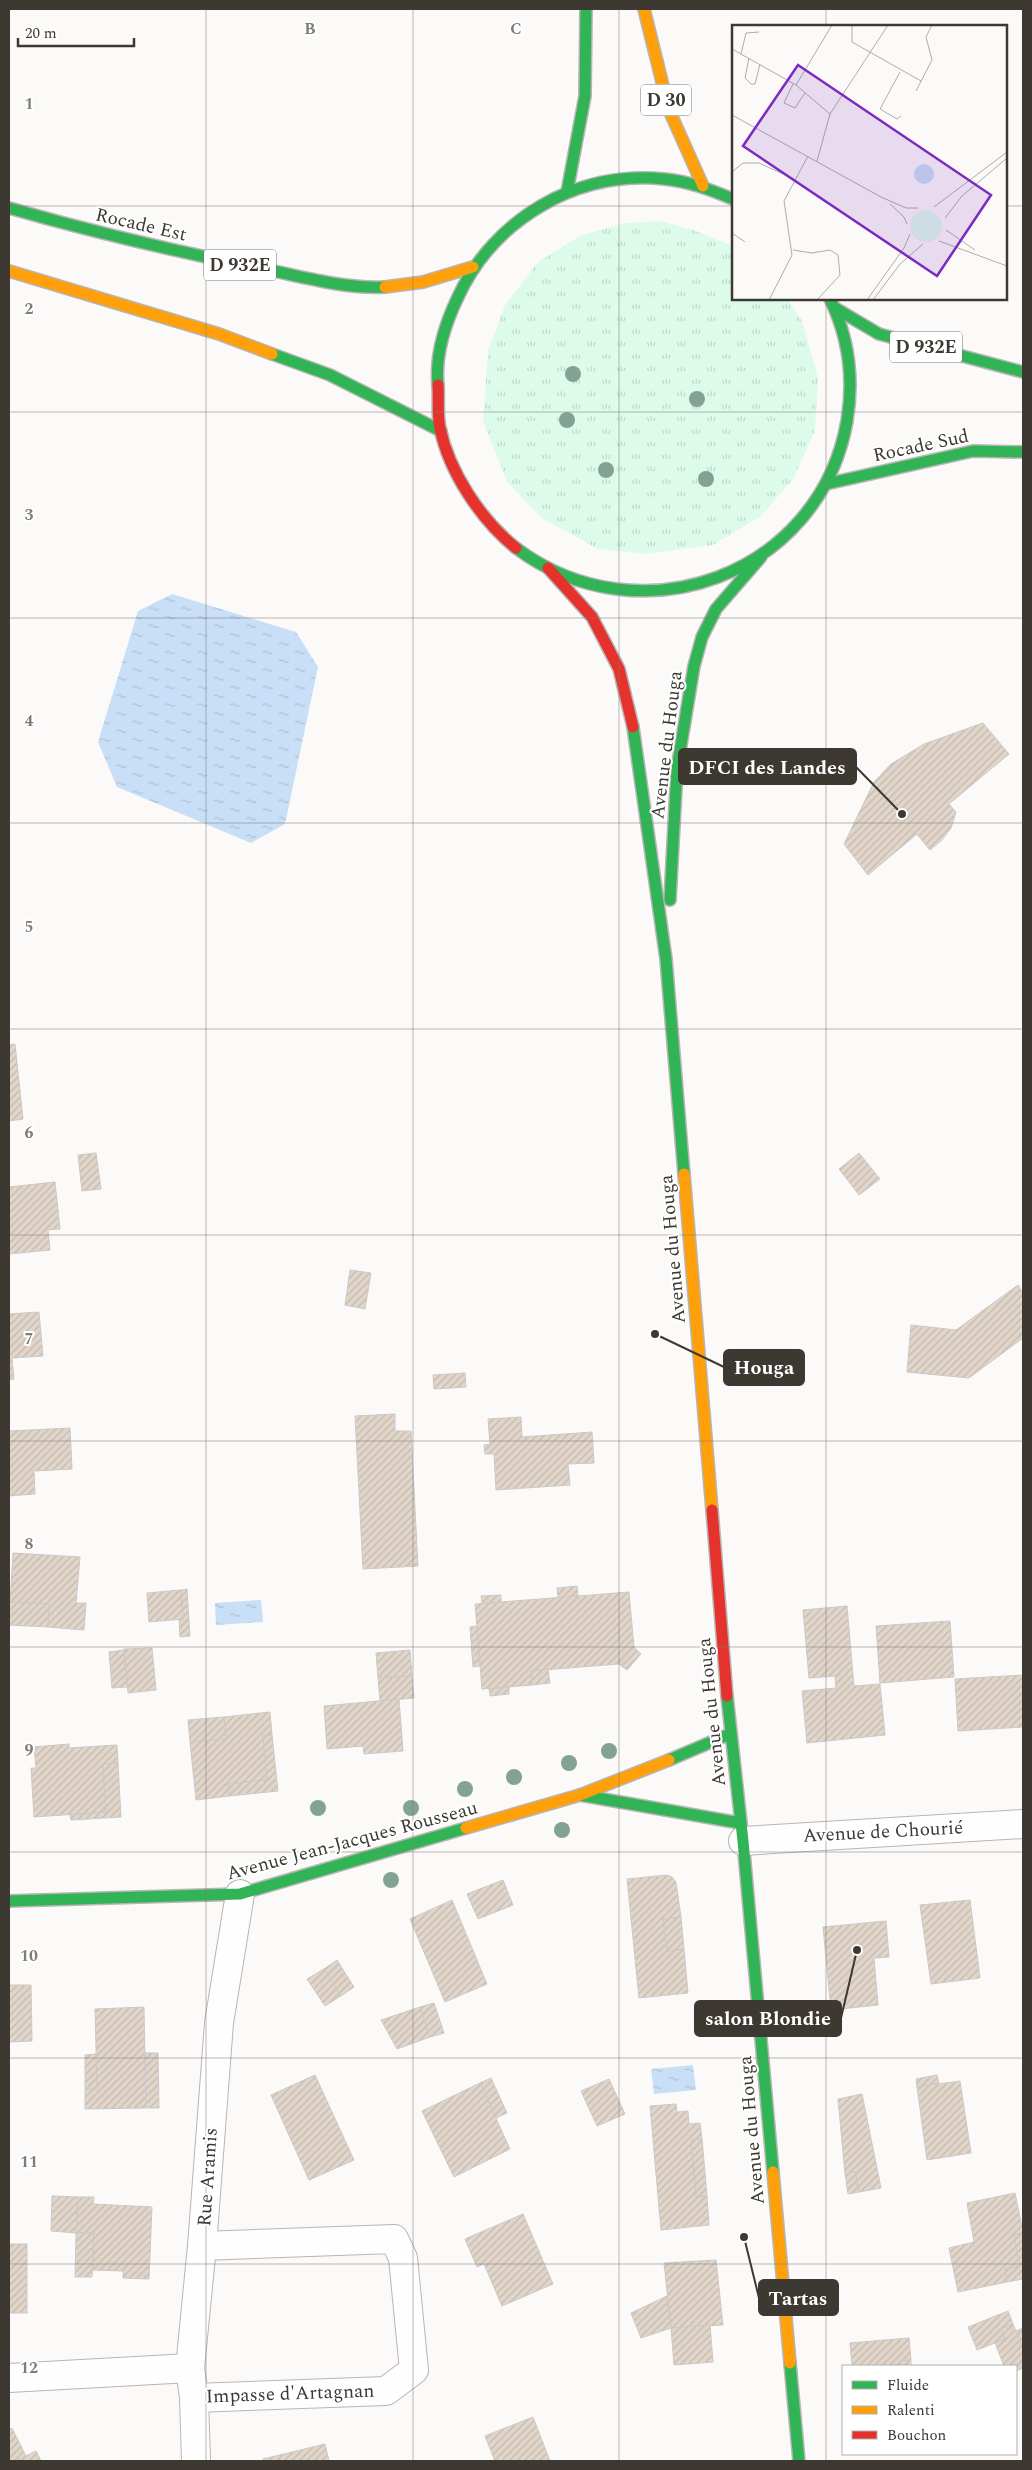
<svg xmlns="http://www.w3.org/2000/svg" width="1032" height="2470" viewBox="0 0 1032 2470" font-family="Spectral,serif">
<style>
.grass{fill:url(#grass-tufts)}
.water{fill:url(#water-ripples)}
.building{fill:url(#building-hatch);stroke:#ccc8c6}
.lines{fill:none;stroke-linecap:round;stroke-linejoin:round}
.street-casing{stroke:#b8b5b3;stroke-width:30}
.fast-casing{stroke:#b8b5b3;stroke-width:14}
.slow-casing{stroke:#b8b5b3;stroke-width:14}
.jam-casing{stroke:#b8b5b3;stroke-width:14}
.street{stroke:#fffefe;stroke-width:28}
.fast{stroke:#30b455;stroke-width:11}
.slow{stroke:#ff9f0a;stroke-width:11}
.jam{stroke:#e5322d;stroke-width:11}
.tree{fill:#82a393}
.grid{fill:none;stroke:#807c78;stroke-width:1;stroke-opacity:0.55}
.labels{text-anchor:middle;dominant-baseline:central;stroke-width:4;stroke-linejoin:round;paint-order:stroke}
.shield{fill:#fff;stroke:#777470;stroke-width:1}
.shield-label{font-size:18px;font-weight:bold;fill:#3d3832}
.street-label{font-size:19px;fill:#3d3832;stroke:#fff}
.inset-road{fill:none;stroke:#b0aca9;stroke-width:1}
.view{fill:#7b2cbf;fill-opacity:0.15;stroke:#7b2cbf;stroke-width:2.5}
.inset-edge{fill:none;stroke:#3d3832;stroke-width:2.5}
.grid-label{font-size:16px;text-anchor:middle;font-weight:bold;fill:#807c78;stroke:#fff;stroke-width:4;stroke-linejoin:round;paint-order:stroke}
.leader{fill:none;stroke:#3d3832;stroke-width:2}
.callout-dot{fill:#3d3832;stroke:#fff;stroke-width:2}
.callout{fill:#3d3832;stroke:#3d3832;stroke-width:2}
.callout-label{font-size:20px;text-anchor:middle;font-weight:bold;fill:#fff}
</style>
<defs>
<pattern id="grass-tufts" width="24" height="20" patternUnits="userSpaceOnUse" patternTransform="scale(1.25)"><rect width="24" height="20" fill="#ddfbea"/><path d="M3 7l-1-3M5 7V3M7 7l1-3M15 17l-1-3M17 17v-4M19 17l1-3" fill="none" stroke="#bfd8c9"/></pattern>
<pattern id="water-ripples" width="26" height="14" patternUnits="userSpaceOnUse" patternTransform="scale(1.25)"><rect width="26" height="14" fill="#c8dff7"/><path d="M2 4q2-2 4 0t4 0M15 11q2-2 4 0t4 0" fill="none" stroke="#adc0d4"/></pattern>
<pattern id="building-hatch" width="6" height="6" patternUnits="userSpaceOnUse" patternTransform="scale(1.25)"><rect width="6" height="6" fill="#e2d6ca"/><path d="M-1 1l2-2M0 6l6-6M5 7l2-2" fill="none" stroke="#c3b8ae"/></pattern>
</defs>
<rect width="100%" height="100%" fill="#fcfaf9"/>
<polygon class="grass" points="661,221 693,230 733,246 733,299 788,299 802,321 818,378 815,430 794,478 760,517 713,545 646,554 598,549 542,518 507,482 483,421 488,351 505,305 538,262 580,236 624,223"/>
<g class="water">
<polygon points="172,594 296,632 318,667 285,824 251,843 117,787 98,742 138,611"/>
<polygon points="261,1600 263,1622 216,1625 215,1603"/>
<polygon points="693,2065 696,2090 654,2094 651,2069"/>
</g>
<g class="building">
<polygon points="983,723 1009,754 949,804 956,812 951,828 941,841 930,850 917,834 868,875 844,844 874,782 891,764 924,744"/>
<polygon points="15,1044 23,1119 9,1121 9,1045"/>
<polygon points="96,1153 101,1189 82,1191 78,1155"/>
<polygon points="859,1153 880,1179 859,1195 839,1169"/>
<polygon points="55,1182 60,1229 48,1230 50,1250 9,1254 9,1187"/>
<polygon points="350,1270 371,1273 365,1309 345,1305"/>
<polygon points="1018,1285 1023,1293 1023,1338 969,1378 907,1372 911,1325 956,1330"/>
<polygon points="39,1312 43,1356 12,1358 14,1379 9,1380 9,1314"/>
<polygon points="465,1373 466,1387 434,1389 433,1375"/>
<polygon points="395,1414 395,1431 411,1431 418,1566 363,1569 355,1416"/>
<polygon points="521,1417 522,1437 592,1432 594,1463 568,1464 570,1485 496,1490 494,1454 485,1454 484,1445 490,1444 488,1419"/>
<polygon points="70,1428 72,1469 34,1471 35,1494 9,1496 9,1431"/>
<polygon points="13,1553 80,1557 76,1603 86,1603 84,1630 48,1627 49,1604 10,1602"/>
<polygon points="577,1586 578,1596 558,1598 557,1588"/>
<polygon points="187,1589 190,1636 180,1637 179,1619 183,1619 181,1590"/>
<polygon points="181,1590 183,1619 149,1622 147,1593"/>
<polygon points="629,1592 634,1647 619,1664 531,1671 532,1685 482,1689 475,1604"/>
<polygon points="501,1595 501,1602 482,1603 481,1596"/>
<polygon points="10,1602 49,1604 48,1627 9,1625"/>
<polygon points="847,1606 854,1686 880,1684 885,1735 807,1743 802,1691 836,1688 835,1676 809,1678 803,1610"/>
<polygon points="950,1621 954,1677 880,1683 876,1626"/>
<polygon points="477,1626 480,1666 473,1667 470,1627"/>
<polygon points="634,1647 641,1654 627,1670 619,1664"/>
<polygon points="152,1648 156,1690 128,1693 124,1649"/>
<polygon points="124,1650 127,1687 112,1688 109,1652"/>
<polygon points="410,1650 412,1676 378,1678 376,1653"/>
<polygon points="548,1669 550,1683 532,1685 531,1671"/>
<polygon points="1023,1675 1023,1727 958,1731 955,1679"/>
<polygon points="412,1676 414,1698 380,1701 378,1678"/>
<polygon points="509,1687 509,1694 490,1696 489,1689"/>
<polygon points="399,1699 403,1751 364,1754 363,1746 327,1749 324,1706"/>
<polygon points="270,1712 272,1735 263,1736 267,1780 228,1784 229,1796 196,1800 190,1742 226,1739 224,1717"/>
<polygon points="224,1717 226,1739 190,1742 188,1720"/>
<polygon points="272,1735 278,1791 229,1796 228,1784 267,1780 263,1736"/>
<polygon points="69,1744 69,1748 117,1745 118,1763 103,1764 106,1812 34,1817 31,1768 36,1768 34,1747"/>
<polygon points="118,1763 121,1817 71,1820 70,1815 106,1812 103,1764"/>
<polygon points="667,1875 672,1877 676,1882 681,1917 663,1919 667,1951 684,1949 688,1993 639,1998 627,1879"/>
<polygon points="503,1880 513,1905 478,1919 467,1894"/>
<polygon points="452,1900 487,1984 445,2002 410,1919"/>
<polygon points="970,1900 980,1978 931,1984 920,1905"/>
<polygon points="681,1917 684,1949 667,1951 663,1919"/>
<polygon points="886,1921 889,1957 874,1958 878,2005 831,2010 823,1927"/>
<polygon points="337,1960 354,1987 341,1996 324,1969"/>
<polygon points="324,1969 341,1996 325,2006 307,1979"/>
<polygon points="9,1985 31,1985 32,2041 9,2042"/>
<polygon points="434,2003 444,2033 430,2037 420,2007"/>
<polygon points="144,2007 146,2108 85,2109 85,2089 97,2089 95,2009"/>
<polygon points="420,2007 430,2037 397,2049 381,2020"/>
<polygon points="145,2053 158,2053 159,2108 146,2108"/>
<polygon points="96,2054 97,2089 85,2089 85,2055"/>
<polygon points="315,2075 354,2160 309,2180 271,2095"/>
<polygon points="937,2075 939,2083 917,2087 916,2079"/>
<polygon points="491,2078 507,2113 496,2118 480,2083"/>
<polygon points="609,2079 625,2114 597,2126 581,2091"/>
<polygon points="960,2081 971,2153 927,2160 917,2087"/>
<polygon points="480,2083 510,2149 454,2177 422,2111"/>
<polygon points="862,2094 881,2188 859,2192 855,2172 845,2174 838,2099"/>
<polygon points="676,2104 677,2112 688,2111 689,2124 700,2123 702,2139 691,2140 696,2197 707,2196 709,2225 661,2230 650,2106"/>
<polygon points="702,2139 707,2196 696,2197 691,2140"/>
<polygon points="855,2172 859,2192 848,2194 845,2174"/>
<polygon points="1015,2193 1023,2232 1014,2235 1020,2266 1005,2269 1007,2282 958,2292 949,2248 974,2242 967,2203"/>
<polygon points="52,2196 78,2197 76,2233 51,2231"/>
<polygon points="78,2197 94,2197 93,2204 152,2207 149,2279 123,2278 123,2271 93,2270 94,2233 76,2233"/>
<polygon points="523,2214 553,2284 502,2306 484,2264 477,2267 465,2239"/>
<polygon points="76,2233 94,2233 92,2277 75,2277"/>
<polygon points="1023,2233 1023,2279 1007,2282 1005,2269 1020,2266 1014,2235"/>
<rect x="9" y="2244" width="18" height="69"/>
<polygon points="716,2260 723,2325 671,2328 664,2263"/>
<polygon points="667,2296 671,2328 641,2338 631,2313"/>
<polygon points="1008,2311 1013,2324 1001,2329 1005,2339 977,2350 968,2327"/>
<polygon points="1013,2324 1023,2350 1023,2368 1016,2371 1016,2366 1004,2366 995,2343 1005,2339 1001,2329"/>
<polygon points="710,2325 713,2362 674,2365 671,2328"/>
<polygon points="1023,2328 1023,2350 1016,2331"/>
<polygon points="909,2338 911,2360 900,2361 900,2366 852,2366 850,2343"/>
<polygon points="911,2360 911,2366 900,2366 900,2361"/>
<polygon points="533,2417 550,2461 495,2461 485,2436"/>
<polygon points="12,2428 26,2456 16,2461 9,2461 9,2430"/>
<polygon points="325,2444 329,2461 264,2461 263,2459"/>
<polygon points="36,2451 41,2461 16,2461"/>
</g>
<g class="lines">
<defs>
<g id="street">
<polyline points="743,1841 1023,1824"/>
<polyline points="9,2378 190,2368"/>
<polyline points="194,2398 386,2391 414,2370 403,2258 394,2239 202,2246"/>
<polyline points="196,2461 194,2398 190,2368 202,2246 219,2023 240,1894"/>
</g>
<g id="fast">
<polyline points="567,192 585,96 586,9"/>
<path d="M9,208C93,232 178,252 264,269C304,277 344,289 385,287"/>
<polyline points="835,308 879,334 1023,372"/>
<polyline points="272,354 330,375 441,431"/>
<path d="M438,385C435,355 445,324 458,297C494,219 577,170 664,179C688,181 711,190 733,199"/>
<polyline points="826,484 973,451 1023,452"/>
<path d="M516,548C640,641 820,575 847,421C854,379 849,338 830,299"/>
<polyline points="633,727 666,959 684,1174"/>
<polyline points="670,900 677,769 694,666 702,637 716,609 761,557"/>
<polyline points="727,1696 743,1841 773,2172"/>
<polyline points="669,1760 730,1734"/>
<polyline points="580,1795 740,1823"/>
<polyline points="9,1901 240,1894 466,1828"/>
<polyline points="790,2363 799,2461"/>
</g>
<g id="slow">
<polyline points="644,9 669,110 703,186"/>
<polyline points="9,271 219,334 272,354"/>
<polyline points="385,287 423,282 473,267"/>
<polyline points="684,1174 712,1510"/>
<polyline points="466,1828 580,1795 669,1760"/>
<polyline points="773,2172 790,2363"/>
</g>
<g id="jam">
<path d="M438,385C439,399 437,414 440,428C449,472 481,520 516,548"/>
<polyline points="548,568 592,617 619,669 633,727"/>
<polyline points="712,1510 727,1696"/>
</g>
</defs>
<use href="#street" class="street-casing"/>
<use href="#fast" class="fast-casing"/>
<use href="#slow" class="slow-casing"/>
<use href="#jam" class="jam-casing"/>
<use href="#street" class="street"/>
<use href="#fast" class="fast"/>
<use href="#slow" class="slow"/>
<use href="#jam" class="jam"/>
</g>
<g class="tree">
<circle cx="573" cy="374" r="8"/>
<circle cx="697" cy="399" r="8"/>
<circle cx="567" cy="420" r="8"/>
<circle cx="606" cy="470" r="8"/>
<circle cx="706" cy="479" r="8"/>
<circle cx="609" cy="1751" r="8"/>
<circle cx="569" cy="1763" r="8"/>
<circle cx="514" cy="1777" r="8"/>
<circle cx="465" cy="1789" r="8"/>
<circle cx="318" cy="1808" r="8"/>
<circle cx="411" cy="1808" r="8"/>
<circle cx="562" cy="1830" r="8"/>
<circle cx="391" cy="1880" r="8"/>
</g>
<path class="grid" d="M206,9V2461M413,9V2461M619,9V2461M826,9V26M9,206H733M1006,206H1023M826,299V2461M9,412H1023M9,618H1023M9,823H1023M9,1029H1023M9,1235H1023M9,1441H1023M9,1647H1023M9,1852H1023M9,2058H1023M9,2264H1023"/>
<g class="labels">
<g class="shield">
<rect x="641" y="84.5" width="50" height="31" rx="4"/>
<rect x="204" y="249.5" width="72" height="31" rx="4"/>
<rect x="890" y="331.5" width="72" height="31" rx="4"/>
</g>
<g class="shield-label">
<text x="666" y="100">D 30</text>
<text x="240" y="265">D 932E</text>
<text x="926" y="347">D 932E</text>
</g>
<g class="street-label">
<text transform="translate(141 225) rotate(13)">Rocade Est</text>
<text transform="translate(921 446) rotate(-12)">Rocade Sud</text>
<text transform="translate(667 745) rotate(-83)">Avenue du Houga</text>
<text transform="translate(673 1249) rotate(-95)">Avenue du Houga</text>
<text transform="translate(712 1712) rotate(-96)">Avenue du Houga</text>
<text transform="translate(883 1832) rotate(-3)">Avenue de Chourié</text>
<text transform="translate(352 1841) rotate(-15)">Avenue Jean-Jacques Rousseau</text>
<text transform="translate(752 2130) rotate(-95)">Avenue du Houga</text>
<text transform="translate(208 2177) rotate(-86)">Rue Aramis</text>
<text transform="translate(290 2394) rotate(-2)">Impasse d'Artagnan</text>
</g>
</g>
<g transform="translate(732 25)">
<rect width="275" height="275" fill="#fcfaf9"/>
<path d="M178 201a16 16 0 1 1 32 0a16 16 0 1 1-32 0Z" fill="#ddfbea"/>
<path d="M182 149a10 10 0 1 1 20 0a10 10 0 1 1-20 0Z" fill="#c8dff7"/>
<path class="inset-road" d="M120,0V17L189,56M0,24L64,60L98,89M9,29L14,8L27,7M17,33L13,53L19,59H23L28,39M168,47L148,84L165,94L169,91M61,59L52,78L63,83L73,68M64,60L100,0M184,66L200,35L194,12L200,0M0,90L149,172L174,183H186M85,136L98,89L156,0M0,147L11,138H27L62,154M158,179L172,192L175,199M202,182L275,127M213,193L230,171L275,133M214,205L243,225M0,208L13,217M207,216L275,241M61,225L80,228L98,225L106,230L108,250L85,275M37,275L60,230L52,176L76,131M135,275L172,223L178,209M141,275L168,239L191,219"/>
<path class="view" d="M66,40L259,170L205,251L11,121Z"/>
<rect width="275" height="275" class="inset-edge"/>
</g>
<g class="grid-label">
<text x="310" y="34">B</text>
<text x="516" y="34">C</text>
<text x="29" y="109">1</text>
<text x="29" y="314">2</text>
<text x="29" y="520">3</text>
<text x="29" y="726">4</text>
<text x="29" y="932">5</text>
<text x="29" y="1138">6</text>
<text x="29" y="1344">7</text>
<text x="29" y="1549">8</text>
<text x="29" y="1755">9</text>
<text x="29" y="1961">10</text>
<text x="29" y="2167">11</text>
<text x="29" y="2373">12</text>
</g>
<path class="leader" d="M902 814L856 767M655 1334L724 1367M857 1950L841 2018M744 2237L759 2298"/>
<g class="callout-dot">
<circle cx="902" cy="814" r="5"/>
<circle cx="655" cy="1334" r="5"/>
<circle cx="857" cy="1950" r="5"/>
<circle cx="744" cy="2237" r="5"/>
</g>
<g class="callout">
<rect x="679" y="749" width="177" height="35" rx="5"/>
<rect x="724" y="1350" width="80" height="35" rx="5"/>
<rect x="695" y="2001" width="146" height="35" rx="5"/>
<rect x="759" y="2280" width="79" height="35" rx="5"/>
</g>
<g class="callout-label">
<text x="767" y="774">DFCI des Landes</text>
<text x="764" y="1374">Houga</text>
<text x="768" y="2025">salon Blondie</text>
<text x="798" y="2305">Tartas</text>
</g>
<rect width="1032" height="2470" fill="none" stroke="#3d3832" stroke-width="20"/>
<rect x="842" y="2365" width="175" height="90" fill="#ffffff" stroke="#b1afad"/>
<rect x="852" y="2381" width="25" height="8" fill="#30b455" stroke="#b1afad"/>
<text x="887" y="2390" font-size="15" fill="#3d3832">Fluide</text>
<rect x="852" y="2406" width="25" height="8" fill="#ff9f0a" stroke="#b1afad"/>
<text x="887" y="2415" font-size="15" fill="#3d3832">Ralenti</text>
<rect x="852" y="2431" width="25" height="8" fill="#e5322d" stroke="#b1afad"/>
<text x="887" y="2440" font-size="15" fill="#3d3832">Bouchon</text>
<path d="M18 38v8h116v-8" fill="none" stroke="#3d3832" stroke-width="2.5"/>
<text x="25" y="38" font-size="15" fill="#3d3832" stroke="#ffffff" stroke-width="4" paint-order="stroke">20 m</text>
</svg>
